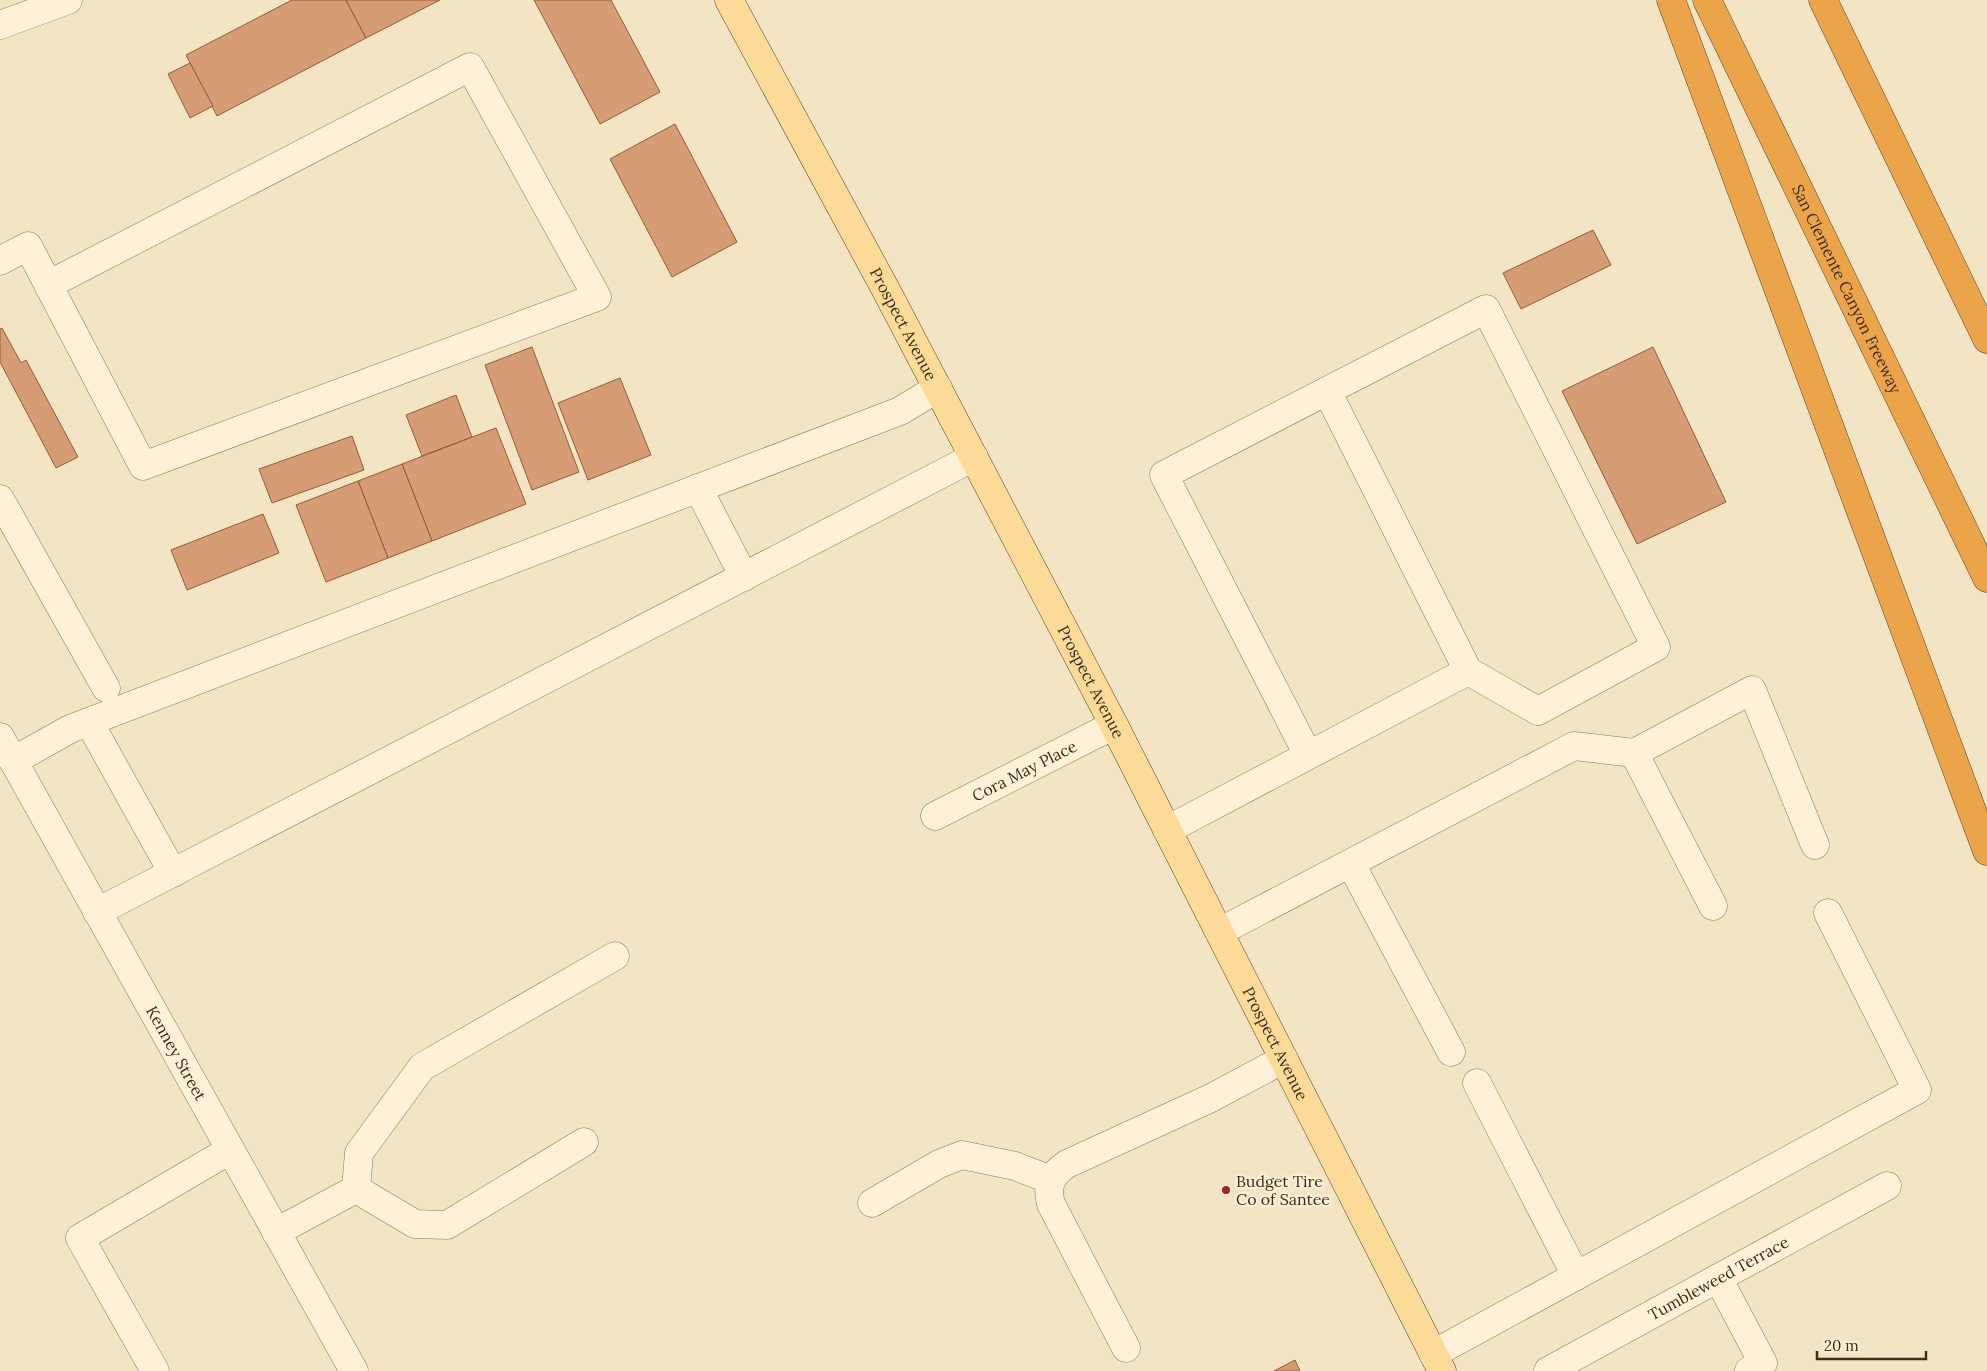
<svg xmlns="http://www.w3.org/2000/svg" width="1987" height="1371" viewBox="0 0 1987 1371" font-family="Lora,serif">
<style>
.building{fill:#d69c74;stroke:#935c3a}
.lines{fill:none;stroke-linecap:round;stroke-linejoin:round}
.minor-casing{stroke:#907557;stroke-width:29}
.major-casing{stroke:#5e432b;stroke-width:29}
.highway-casing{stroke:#5e432b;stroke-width:29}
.minor{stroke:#fdf1d7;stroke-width:28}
.major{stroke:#fbdb97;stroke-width:28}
.highway{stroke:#eca44a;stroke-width:28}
.poi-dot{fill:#a71f21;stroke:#faeed4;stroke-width:2}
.labels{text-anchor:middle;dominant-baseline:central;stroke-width:4.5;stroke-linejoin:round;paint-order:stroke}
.street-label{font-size:16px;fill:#3e2d1d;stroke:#faeed4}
.poi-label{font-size:16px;fill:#3e2d1d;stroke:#faeed4;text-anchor:start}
</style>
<rect width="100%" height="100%" fill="#f3e5c3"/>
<g class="building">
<polygon points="292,0 346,0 366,38 217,116 186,55"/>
<polygon points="346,0 440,0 366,38"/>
<polygon points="534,0 611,0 660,92 600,124"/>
<polygon points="190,63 213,106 190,118 168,74"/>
<polygon points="675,124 737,242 672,277 610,159"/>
<polygon points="1593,230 1611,265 1521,309 1503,273"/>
<polygon points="2,328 21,363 26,360 78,457 56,468 0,362 0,329"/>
<polygon points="532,347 579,472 532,490 485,365"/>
<polygon points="1653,347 1726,502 1637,544 1562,391"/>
<polygon points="620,378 651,455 588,480 558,403"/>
<polygon points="456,395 472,437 422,456 406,415"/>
<polygon points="496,428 526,504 432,541 402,464"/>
<polygon points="352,436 364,470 272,503 259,469"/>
<polygon points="402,464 432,541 388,558 358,481"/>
<polygon points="358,481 388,558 326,582 296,505"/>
<polygon points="263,514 279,553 187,590 171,550"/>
<polygon points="1295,1360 1300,1371 1274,1371"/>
</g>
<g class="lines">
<defs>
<g id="minor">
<polyline points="0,25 68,0"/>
<polyline points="0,261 28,246 143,466 597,297 470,67 48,285"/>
<polyline points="1327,391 1468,671"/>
<polyline points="698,488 744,577"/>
<polyline points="0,499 106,688"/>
<polyline points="89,722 173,873"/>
<path id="s1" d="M0,737L354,1371"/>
<polyline points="1634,753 1713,906"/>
<polyline points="13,761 70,729 900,411 938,388"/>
<path id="s2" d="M935,816L1114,725"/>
<polyline points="1167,830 1468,671 1538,711 1656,647 1486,309 1164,475 1308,755"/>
<polyline points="1351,864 1451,1052"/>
<polyline points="97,912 974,457"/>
<polyline points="1219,932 1574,746 1634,753 1752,690 1815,845"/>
<polyline points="1477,1083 1576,1276"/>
<polyline points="356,1189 415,1224 447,1225 584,1142"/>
<polyline points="872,1203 939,1164 962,1155 1015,1166 1051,1180"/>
<polyline points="276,1232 356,1189 359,1153 422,1067 615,956"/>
<polyline points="1718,1278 1763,1363 1749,1371"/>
<path d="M1126,1348L1051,1204C1046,1185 1051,1175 1067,1164L1211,1098L1284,1059"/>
<polyline points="1433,1354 1917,1090 1828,913"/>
<polyline points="155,1371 80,1238 230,1150"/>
<path id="s3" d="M1548,1371L1887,1186"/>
</g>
<g id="major">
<path id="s4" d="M729,0L886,290L1114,725L1442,1371"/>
</g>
<g id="highway">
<polyline points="1671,0 1987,851"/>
<path id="s5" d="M1707,0L1987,578"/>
<polyline points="1823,0 1987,339"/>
</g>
</defs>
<use href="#minor" class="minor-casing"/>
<use href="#major" class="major-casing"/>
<use href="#highway" class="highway-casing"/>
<use href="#minor" class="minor"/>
<use href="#major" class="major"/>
<use href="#highway" class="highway"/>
</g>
<circle class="poi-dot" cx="1226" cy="1190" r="5"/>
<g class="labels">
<g class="street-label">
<text stroke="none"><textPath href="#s5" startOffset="321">San Clemente Canyon Freeway</textPath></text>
<text stroke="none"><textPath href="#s4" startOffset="368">Prospect Avenue</textPath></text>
<text stroke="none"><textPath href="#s4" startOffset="772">Prospect Avenue</textPath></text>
<text stroke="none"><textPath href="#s2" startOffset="100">Cora May Place</textPath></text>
<text stroke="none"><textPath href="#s4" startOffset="1178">Prospect Avenue</textPath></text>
<text stroke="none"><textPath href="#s1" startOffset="362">Kenney Street</textPath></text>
<text stroke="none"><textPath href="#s3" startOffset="194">Tumbleweed Terrace</textPath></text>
</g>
<g class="poi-label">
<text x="1236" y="1181">Budget Tire<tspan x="1236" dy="18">Co of Santee</tspan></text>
</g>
</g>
<path d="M1817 1351v8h109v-8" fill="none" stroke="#3e2d1d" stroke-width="2.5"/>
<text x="1824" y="1351" font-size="15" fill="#3e2d1d" stroke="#faeed4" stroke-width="4" paint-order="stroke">20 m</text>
</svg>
